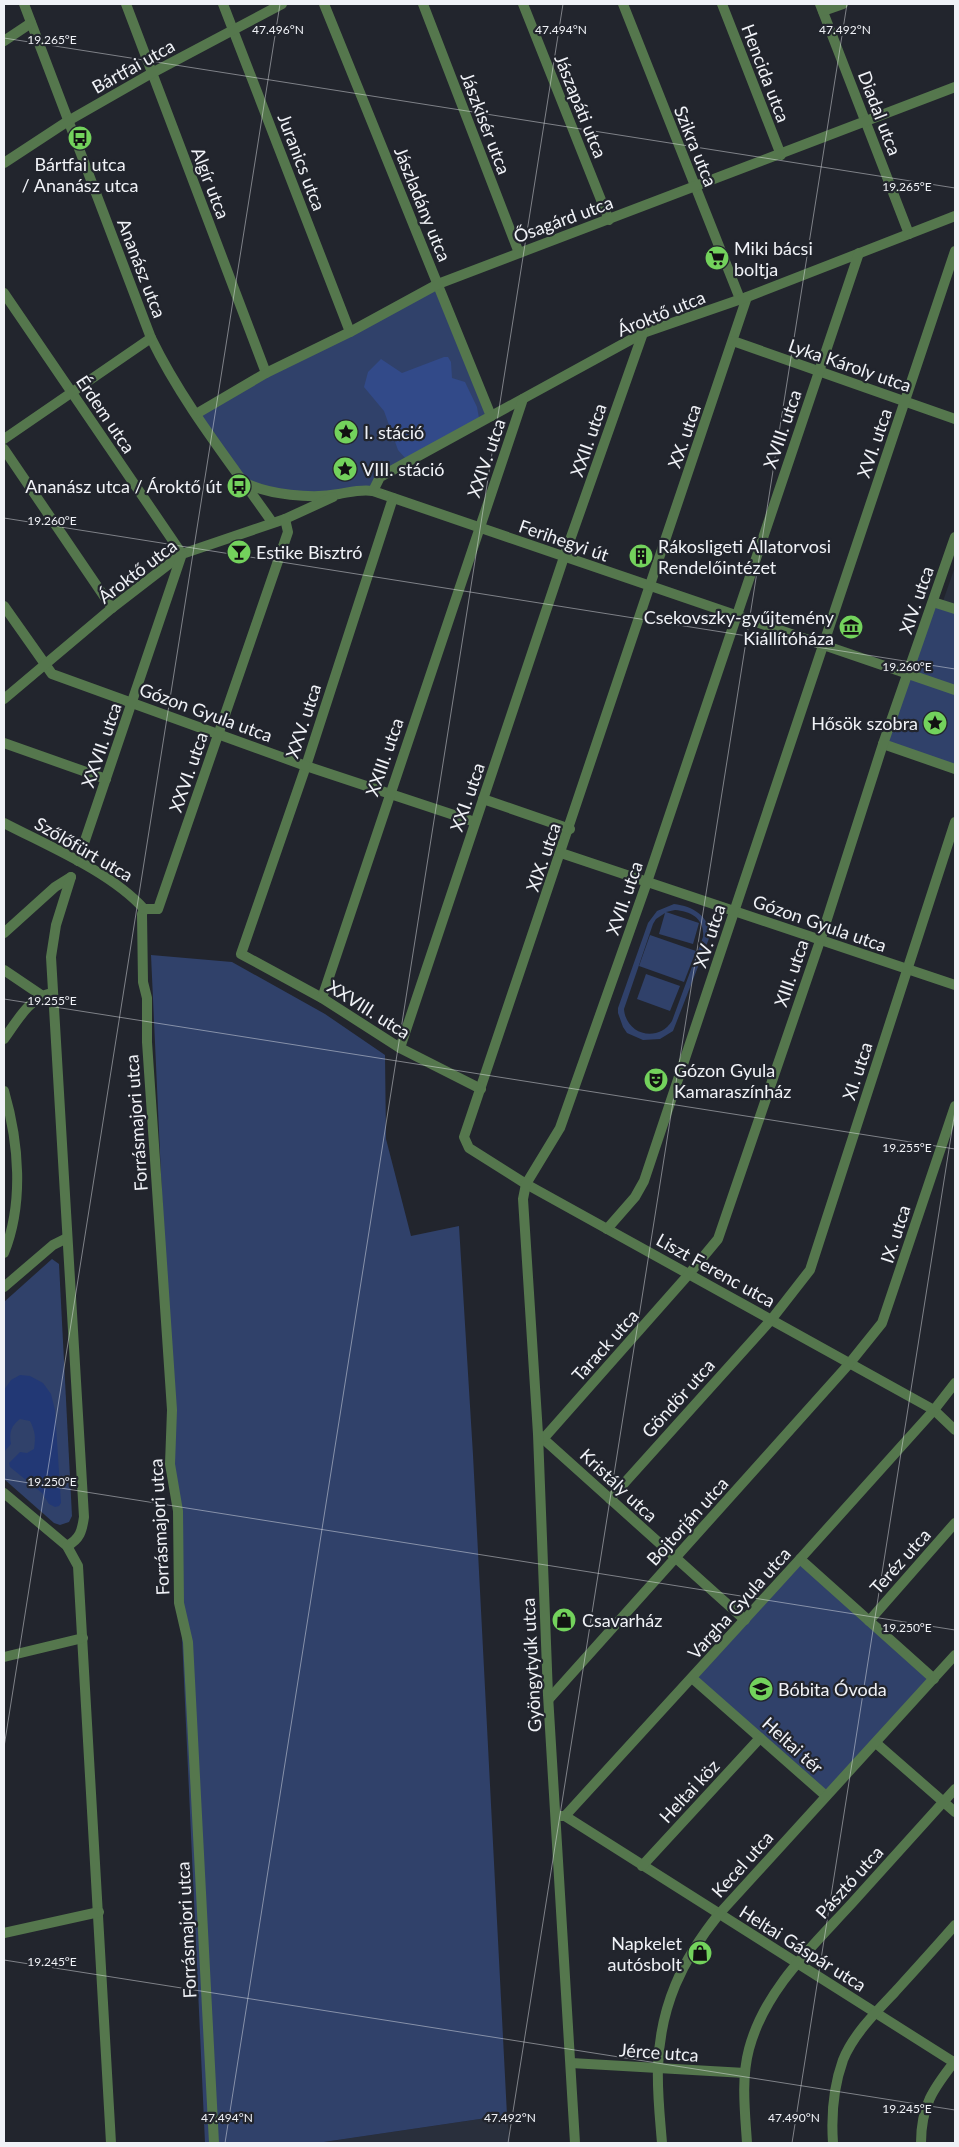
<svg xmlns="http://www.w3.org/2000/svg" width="959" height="2147" viewBox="0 0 959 2147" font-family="Lato,sans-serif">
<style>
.built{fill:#292f3c}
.green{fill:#30416a;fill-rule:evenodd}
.forest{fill:#324a89}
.water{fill:#223875}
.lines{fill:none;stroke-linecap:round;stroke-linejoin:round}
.minor{stroke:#55774d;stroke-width:10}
.ticks{fill:none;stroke:#f0f2f7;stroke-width:1;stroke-opacity:0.45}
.labels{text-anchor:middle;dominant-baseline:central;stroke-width:4.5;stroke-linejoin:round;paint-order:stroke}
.street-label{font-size:18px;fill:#f0f2f7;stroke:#22252d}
.poi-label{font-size:18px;fill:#f0f2f7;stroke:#22252d;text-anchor:start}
.ticks-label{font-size:12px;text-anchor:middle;fill:#f0f2f7;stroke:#22252d;stroke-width:4.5;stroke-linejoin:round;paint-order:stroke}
</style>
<rect width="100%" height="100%" fill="#22252d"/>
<g class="built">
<polygon points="955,567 955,605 943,601"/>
<polygon points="507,2115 510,2143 317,2143"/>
</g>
<g class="green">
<polygon points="438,284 491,416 380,477 373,491 338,494 254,488 196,414"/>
<polygon points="933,602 955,609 955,769 883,744"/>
<path d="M674,904C693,906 709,916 710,936L673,1031L660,1039L643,1040L627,1033L623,1027L618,1013V1008L648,923L657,911ZM675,910C691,911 705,919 703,937L672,1021C658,1043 626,1035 624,1009L653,924L656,919L665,913L659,934L693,944L699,923L666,912Z"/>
<polygon points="650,935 696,951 684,982 639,966"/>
<polygon points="151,955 232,962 325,1014 385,1055 386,1139 411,1236 459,1226 473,1455 507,2115 317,2143 205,2143"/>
<polygon points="646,974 680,986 670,1011 637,999"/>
<polygon points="52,1259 59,1264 72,1516 69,1522 60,1525 54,1523 4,1479 4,1302"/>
<polygon points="800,1559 934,1679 826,1796 692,1678"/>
</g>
<polygon class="forest" points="444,357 448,357 451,362 452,378 465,382 477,407 479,418 406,459 398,450 384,411 364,387 368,372 381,359 402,373"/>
<path class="water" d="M20,1375L30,1376L43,1383L51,1394L55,1410L61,1503L59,1506L55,1507L49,1504L42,1493L10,1467L9,1463L20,1452L27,1453L34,1449C36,1437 35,1431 30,1421L20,1419C11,1426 9,1432 11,1444L4,1452V1390L11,1380Z"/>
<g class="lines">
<g class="minor">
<path d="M24,4L151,338C183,404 230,462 272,522"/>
<polyline points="126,4 266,373"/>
<polyline points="223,4 350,332"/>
<polyline points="324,4 491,416"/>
<polyline points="423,4 519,253"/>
<polyline points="523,4 609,220"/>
<polyline points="623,4 740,299"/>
<polyline points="722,4 781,155"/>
<polyline points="820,4 909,234"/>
<polyline points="823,11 843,4"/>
<polyline points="4,41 31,23"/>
<polyline points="4,163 68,121 152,73 282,4"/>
<polyline points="4,293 182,554"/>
<polyline points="747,297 464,1137 469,1148 526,1184 934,1410 955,1430"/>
<polyline points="733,341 955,419"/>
<polyline points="196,414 266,373 350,332 438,284 955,87"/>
<polyline points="4,439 151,338"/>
<polyline points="4,449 112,608"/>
<path d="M244,482C267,495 313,499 339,494C351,492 361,489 373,491L955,690"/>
<polyline points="373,491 380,477 643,333 747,297 955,216"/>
<polyline points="393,498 306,766 241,954 322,998 400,1048 481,1089"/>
<polyline points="933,602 955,609"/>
<polyline points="4,606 52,674 306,766 475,822"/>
<polyline points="4,699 112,608 182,554 285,519 333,497"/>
<polyline points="4,743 106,779"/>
<polyline points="883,744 955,769"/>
<polyline points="483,799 570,829"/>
<path d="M4,823C48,846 111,872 144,909"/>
<polyline points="561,853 955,985"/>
<polyline points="78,861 182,554"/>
<polyline points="144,909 142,914 143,982 147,998 147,1042 172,1410 170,1464 178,1511 179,1603 188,1642 214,2143"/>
<polyline points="144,909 158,909 288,532 285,519"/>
<polyline points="4,933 55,887 71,877"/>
<polyline points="4,970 41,995"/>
<polyline points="322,998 523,399"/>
<path d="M4,1039C17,1021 30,997 52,993"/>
<polyline points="400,1048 564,557 643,333"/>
<path d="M4,1091C19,1143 24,1203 4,1253"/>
<polyline points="607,1229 635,1197 644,1181 955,251"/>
<polyline points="4,1287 53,1245 67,1238"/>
<polyline points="539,1435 745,1620"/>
<polyline points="544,1438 689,1274 718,1239 820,941 883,744 955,537"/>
<polyline points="4,1493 67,1546 78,1566 111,2143"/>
<polyline points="610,1499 771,1320 810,1270 955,822"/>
<path d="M67,1546C80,1539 82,1531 84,1517L51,957L56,925L71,877"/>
<polyline points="800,1559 934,1679"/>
<polyline points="869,1621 955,1523"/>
<polyline points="4,1657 83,1638"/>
<polyline points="692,1678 826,1796"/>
<polyline points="549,1699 849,1364 882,1323 955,1106"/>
<polyline points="876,1743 955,1812"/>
<polyline points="560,1816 565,1816 955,2063"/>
<polyline points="565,1816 800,1559 934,1410 955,1383"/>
<polyline points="642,1866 760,1738"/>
<polyline points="4,1933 99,1912"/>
<polyline points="571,2063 745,2073"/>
<polyline points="575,2143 548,1695 538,1434 523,1199 526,1184 560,1128 647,882 859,253"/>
<path d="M662,2143C660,2118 657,2092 658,2067C660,2006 682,1960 719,1914L955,1655"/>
<path d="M747,2143C745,2112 741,2079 749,2049C765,1989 813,1946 853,1902C887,1864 921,1827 955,1789"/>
<path d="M833,2143C831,2114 833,2088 843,2060C853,2035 875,2013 894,1993C914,1971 935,1948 955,1925"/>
<path d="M921,2143C921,2106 933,2089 955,2061"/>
</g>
</g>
<path class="ticks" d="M4,38L955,188M4,518L955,669M4,999L955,1149M4,1479L955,1630M4,1747L280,4M4,1960L955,2110M225,2143L563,4M508,2143L847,4M792,2143L955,1111"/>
<defs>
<symbol id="bus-disc" viewBox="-11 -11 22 22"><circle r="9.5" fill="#73d25c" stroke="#22252d"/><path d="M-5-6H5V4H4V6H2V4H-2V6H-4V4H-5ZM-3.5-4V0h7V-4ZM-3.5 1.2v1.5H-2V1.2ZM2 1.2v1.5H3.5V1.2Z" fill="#111"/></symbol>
<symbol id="supermarket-disc" viewBox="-11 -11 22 22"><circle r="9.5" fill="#73d25c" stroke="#22252d"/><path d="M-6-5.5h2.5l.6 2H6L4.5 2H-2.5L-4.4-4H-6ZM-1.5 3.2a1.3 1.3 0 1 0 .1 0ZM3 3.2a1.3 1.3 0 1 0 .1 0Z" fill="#111"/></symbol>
<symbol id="sight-disc" viewBox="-11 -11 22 22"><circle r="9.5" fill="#73d25c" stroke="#22252d"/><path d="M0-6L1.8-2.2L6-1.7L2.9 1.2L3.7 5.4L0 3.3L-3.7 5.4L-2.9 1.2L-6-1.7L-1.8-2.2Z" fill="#111"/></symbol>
<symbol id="bar-disc" viewBox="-11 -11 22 22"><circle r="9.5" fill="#73d25c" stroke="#22252d"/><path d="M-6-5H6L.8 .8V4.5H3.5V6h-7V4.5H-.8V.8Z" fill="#111"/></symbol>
<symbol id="building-disc" viewBox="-11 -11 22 22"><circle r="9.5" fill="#73d25c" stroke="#22252d"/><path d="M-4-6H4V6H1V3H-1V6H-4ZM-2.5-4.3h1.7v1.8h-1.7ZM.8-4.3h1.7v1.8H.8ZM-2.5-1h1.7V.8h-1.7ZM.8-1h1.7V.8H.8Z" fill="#111"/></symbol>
<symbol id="museum-disc" viewBox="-11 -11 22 22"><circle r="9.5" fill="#73d25c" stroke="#22252d"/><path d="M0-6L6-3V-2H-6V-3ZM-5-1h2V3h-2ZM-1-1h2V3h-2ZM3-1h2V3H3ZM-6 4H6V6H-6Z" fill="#111"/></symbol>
<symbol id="theatre-disc" viewBox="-11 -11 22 22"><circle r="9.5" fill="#73d25c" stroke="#22252d"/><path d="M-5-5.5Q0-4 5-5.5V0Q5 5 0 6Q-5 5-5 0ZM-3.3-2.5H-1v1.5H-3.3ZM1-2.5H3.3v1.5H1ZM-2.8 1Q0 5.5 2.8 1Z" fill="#111"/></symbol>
<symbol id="shop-disc" viewBox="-11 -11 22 22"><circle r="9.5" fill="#73d25c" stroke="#22252d"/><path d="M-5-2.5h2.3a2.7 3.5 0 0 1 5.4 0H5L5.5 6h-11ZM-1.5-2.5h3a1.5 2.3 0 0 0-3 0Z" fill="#111"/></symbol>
<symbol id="school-disc" viewBox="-11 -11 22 22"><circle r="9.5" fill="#73d25c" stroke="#22252d"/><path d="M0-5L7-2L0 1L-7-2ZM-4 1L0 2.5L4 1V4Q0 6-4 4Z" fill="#111"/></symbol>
</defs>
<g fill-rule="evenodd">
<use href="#bus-disc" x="66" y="124" width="28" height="28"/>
<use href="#supermarket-disc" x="703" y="244" width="28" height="28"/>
<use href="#sight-disc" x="332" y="418" width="28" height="28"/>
<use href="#sight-disc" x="331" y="455" width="28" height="28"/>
<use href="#bus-disc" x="225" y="472" width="28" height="28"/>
<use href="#bar-disc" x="225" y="538" width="28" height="28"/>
<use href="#building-disc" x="627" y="542" width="28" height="28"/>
<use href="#museum-disc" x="837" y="613" width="28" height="28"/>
<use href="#sight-disc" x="921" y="709" width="28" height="28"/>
<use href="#theatre-disc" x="642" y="1066" width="28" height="28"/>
<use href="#shop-disc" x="550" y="1606" width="28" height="28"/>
<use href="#school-disc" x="747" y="1675" width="28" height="28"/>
<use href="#shop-disc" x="686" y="1939" width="28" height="28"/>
</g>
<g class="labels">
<g class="street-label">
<text transform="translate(133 66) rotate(-29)">Bártfai utca</text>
<text transform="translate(766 73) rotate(69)">Hencida utca</text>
<text transform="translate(581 106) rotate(68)">Jászapáti utca</text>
<text transform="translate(880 113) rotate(69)">Diadal utca</text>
<text transform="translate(486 123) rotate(69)">Jászkisér utca</text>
<text transform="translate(696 146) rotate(68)">Szikra utca</text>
<text transform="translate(302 162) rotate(69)">Juranics utca</text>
<text transform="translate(211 183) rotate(69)">Algír utca</text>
<text transform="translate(423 204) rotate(68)">Jászladány utca</text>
<text transform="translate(563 219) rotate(-20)">Ősagárd utca</text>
<text transform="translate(142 268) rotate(69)">Ananász utca</text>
<text transform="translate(661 313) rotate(-22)">Ároktő utca</text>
<text transform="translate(850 365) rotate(19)">Lyka Károly utca</text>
<text transform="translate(106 414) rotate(56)">Érdem utca</text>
<text transform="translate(782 429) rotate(-71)">XVIII. utca</text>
<text transform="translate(684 436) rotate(-71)">XX. utca</text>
<text transform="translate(588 440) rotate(-71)">XXII. utca</text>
<text transform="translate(874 443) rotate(-71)">XVI. utca</text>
<text transform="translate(486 458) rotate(-71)">XXIV. utca</text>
<text transform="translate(564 540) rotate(19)">Ferihegyi út</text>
<text transform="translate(137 571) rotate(-37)">Ároktő utca</text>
<text transform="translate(916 600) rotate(-71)">XIV. utca</text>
<text transform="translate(206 712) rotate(20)">Gózon Gyula utca</text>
<text transform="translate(303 721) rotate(-72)">XXV. utca</text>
<text transform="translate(101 745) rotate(-71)">XXVII. utca</text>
<text transform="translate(384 757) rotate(-71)">XXIII. utca</text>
<text transform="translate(188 772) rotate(-71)">XXVI. utca</text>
<text transform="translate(467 797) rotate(-71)">XXI. utca</text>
<text transform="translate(84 849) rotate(30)">Szőlőfürt utca</text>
<text transform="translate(543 857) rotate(-71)">XIX. utca</text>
<text transform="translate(624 898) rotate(-71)">XVII. utca</text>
<text transform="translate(820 923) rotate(19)">Gózon Gyula utca</text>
<text transform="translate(709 936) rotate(-72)">XV. utca</text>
<text transform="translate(791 973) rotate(-71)">XIII. utca</text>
<text transform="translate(369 1009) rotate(32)">XXVIII. utca</text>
<text transform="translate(857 1071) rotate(-72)">XI. utca</text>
<text transform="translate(136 1123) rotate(-94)">Forrásmajori utca</text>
<text transform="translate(895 1234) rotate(-72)">IX. utca</text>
<text transform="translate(716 1270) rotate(29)">Liszt Ferenc utca</text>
<text transform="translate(605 1345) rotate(-48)">Tarack utca</text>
<text transform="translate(678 1398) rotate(-48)">Göndör utca</text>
<text transform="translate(619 1485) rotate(43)">Kristály utca</text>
<text transform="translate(687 1521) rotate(-48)">Bojtorján utca</text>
<text transform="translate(159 1527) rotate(-93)">Forrásmajori utca</text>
<text transform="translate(900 1561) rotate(-48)">Teréz utca</text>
<text transform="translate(739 1603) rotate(-48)">Vargha Gyula utca</text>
<text transform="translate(531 1665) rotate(-93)">Gyöngytyúk utca</text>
<text transform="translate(793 1745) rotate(42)">Heltai tér</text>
<text transform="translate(689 1791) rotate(-47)">Heltai köz</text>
<text transform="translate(742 1864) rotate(-48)">Kecel utca</text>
<text transform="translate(849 1882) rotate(-48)">Pásztó utca</text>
<text transform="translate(186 1930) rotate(-93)">Forrásmajori utca</text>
<text transform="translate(803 1948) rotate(32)">Heltai Gáspár utca</text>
<text transform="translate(659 2052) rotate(4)">Jérce utca</text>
</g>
<g class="poi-label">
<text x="80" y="164" text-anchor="middle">Bártfai utca<tspan x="80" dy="21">/ Ananász utca</tspan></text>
<text x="734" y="248">Miki bácsi<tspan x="734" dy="21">boltja</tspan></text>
<text x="364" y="432">I. stáció</text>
<text x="362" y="469">VIII. stáció</text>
<text x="222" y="486" text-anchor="end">Ananász utca / Ároktő út</text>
<text x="658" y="546">Rákosligeti Állatorvosi<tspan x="658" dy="21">Rendelőintézet</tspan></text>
<text x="256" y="552">Estike Bisztró</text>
<text x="834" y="617" text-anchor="end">Csekovszky-gyűjtemény<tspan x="834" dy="21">Kiállítóháza</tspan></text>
<text x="918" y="723" text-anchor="end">Hősök szobra</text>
<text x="674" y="1070">Gózon Gyula<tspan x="674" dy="21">Kamaraszínház</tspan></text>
<text x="582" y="1620">Csavarház</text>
<text x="778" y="1689">Bóbita Óvoda</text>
<text x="682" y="1943" text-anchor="end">Napkelet<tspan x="682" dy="21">autósbolt</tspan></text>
</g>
</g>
<g class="ticks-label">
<text x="278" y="34">47.496°N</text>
<text x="561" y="34">47.494°N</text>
<text x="845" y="34">47.492°N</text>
<text x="52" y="44">19.265°E</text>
<text x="907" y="191">19.265°E</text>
<text x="52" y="525">19.260°E</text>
<text x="907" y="671">19.260°E</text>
<text x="52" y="1005">19.255°E</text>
<text x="907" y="1152">19.255°E</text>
<text x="52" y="1486">19.250°E</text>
<text x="907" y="1632">19.250°E</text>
<text x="52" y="1966">19.245°E</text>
<text x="907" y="2113">19.245°E</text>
<text x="227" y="2122">47.494°N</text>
<text x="510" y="2122">47.492°N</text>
<text x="794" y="2122">47.490°N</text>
</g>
<rect width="959" height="2147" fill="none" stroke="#f0f2f7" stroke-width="10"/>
</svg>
